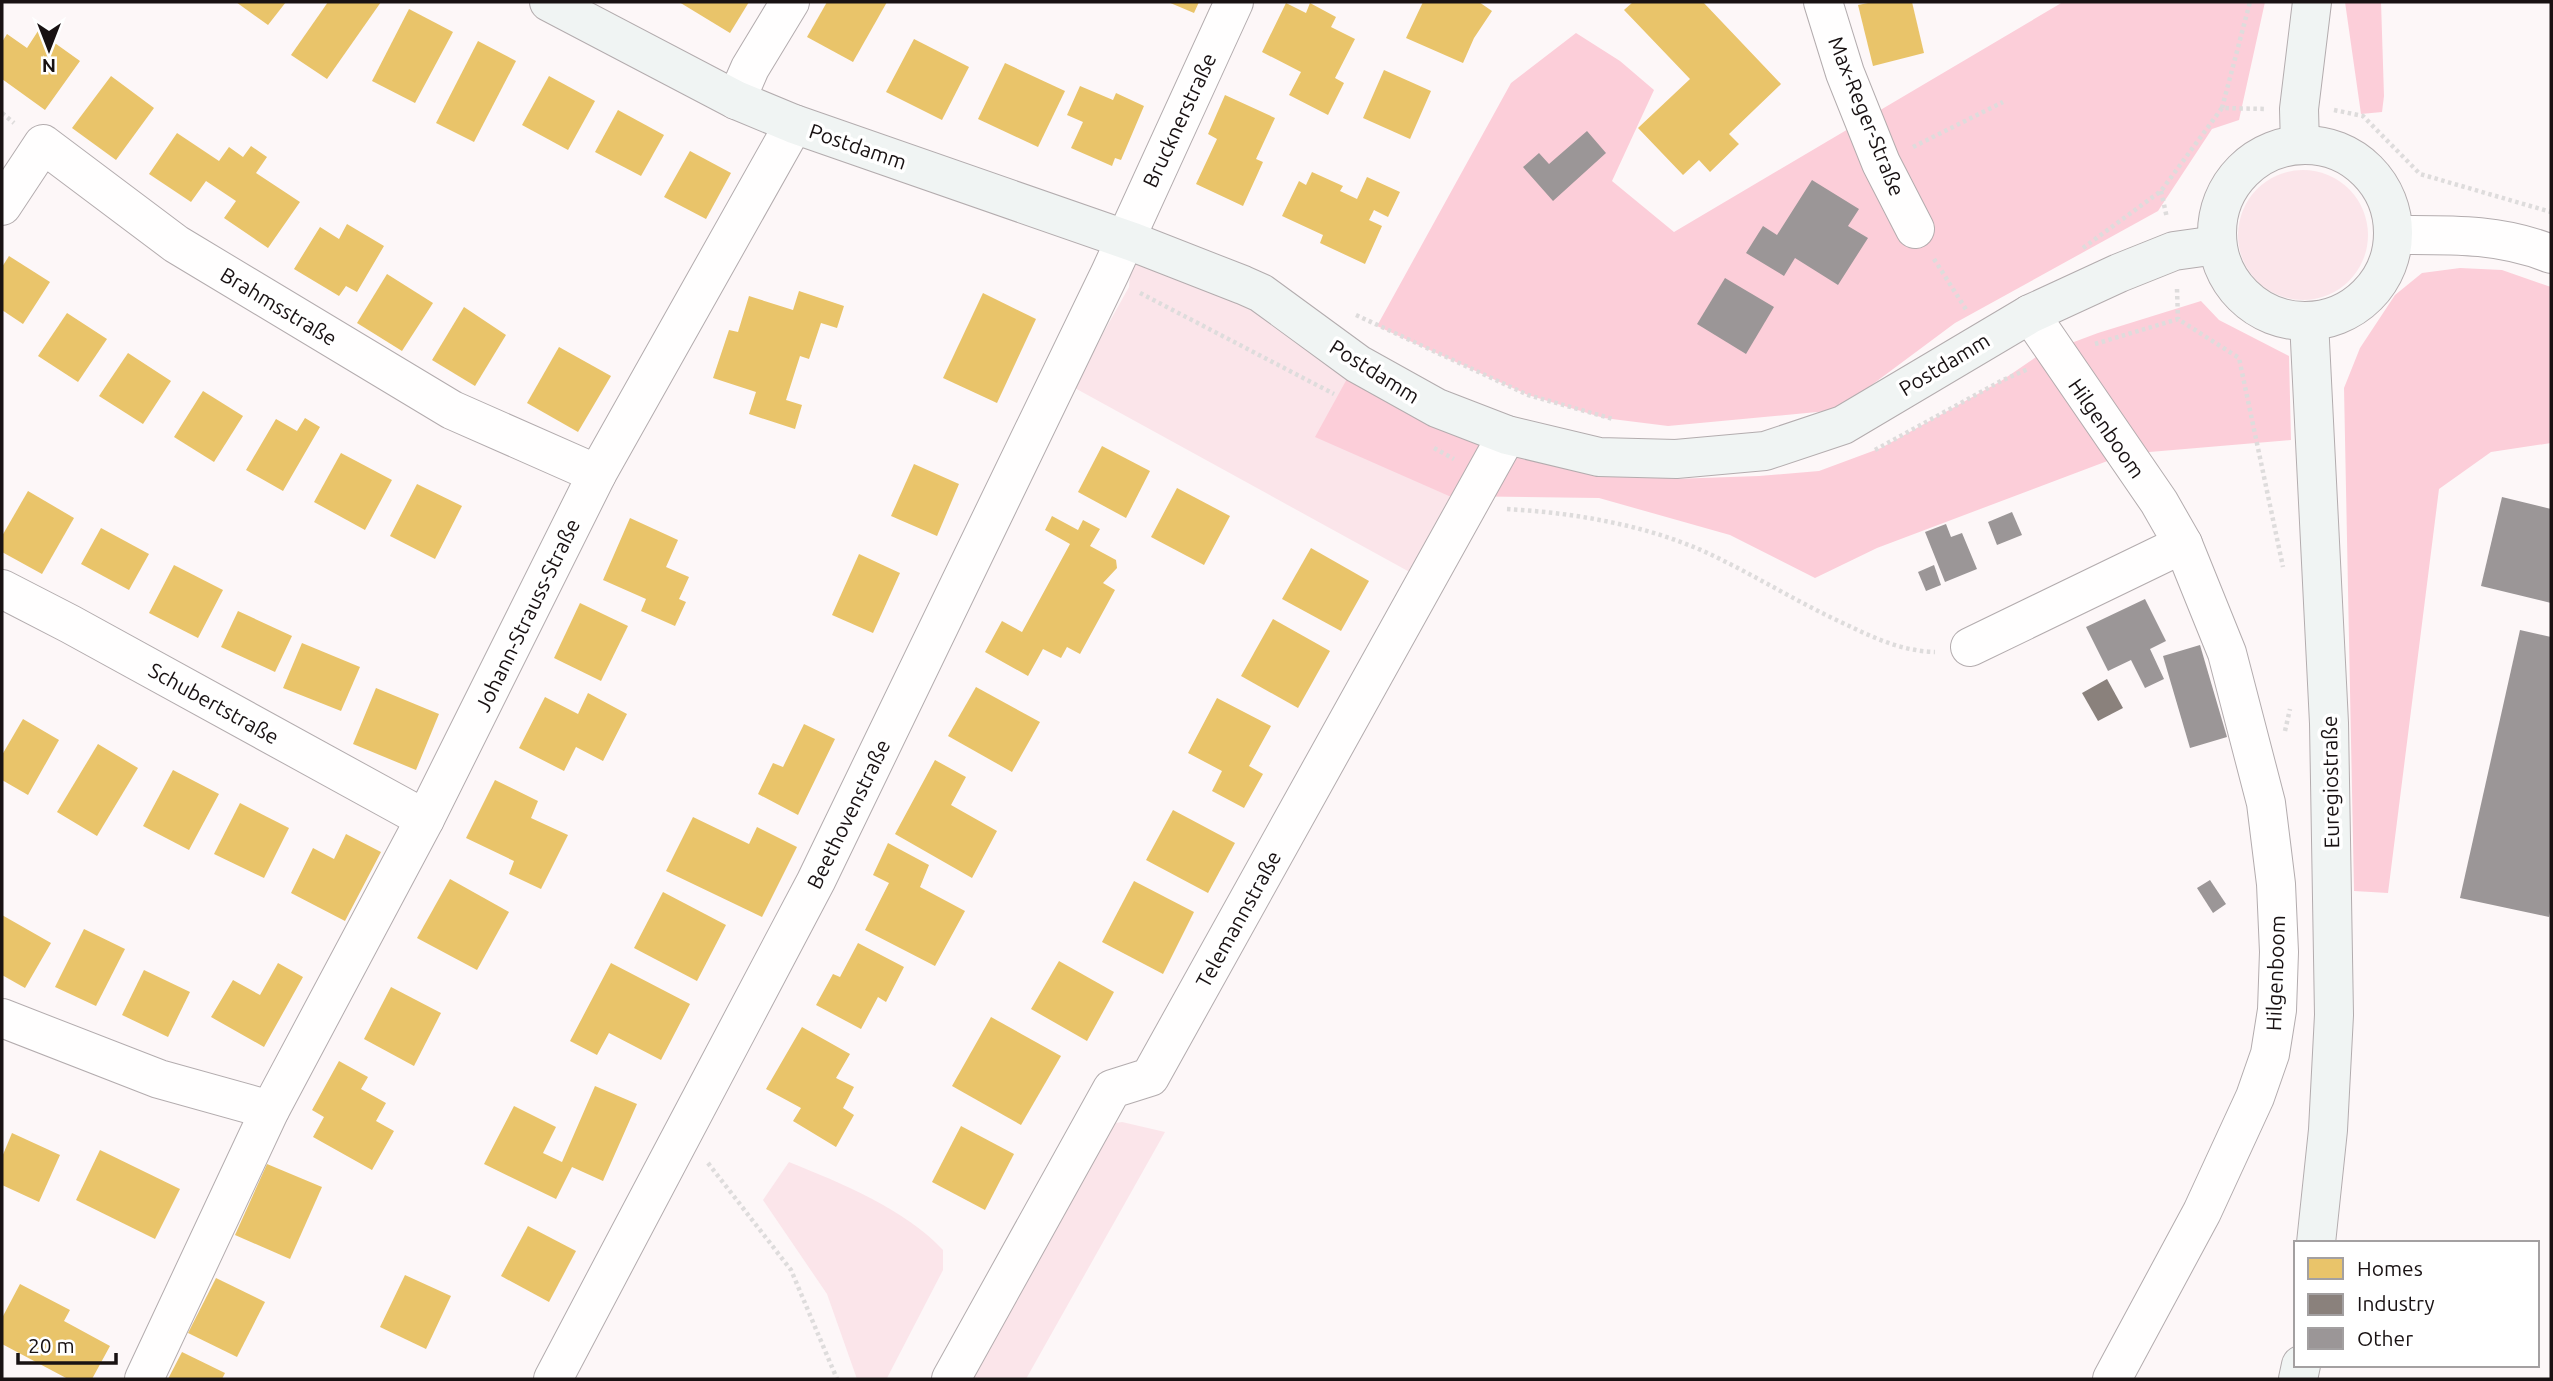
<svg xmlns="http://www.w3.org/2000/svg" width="2553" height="1381" viewBox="0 0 2553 1381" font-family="Ubuntu,sans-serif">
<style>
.green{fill:#fbe5ea}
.forest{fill:#fcced9}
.homes{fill:#e9c46a}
.industry{fill:#8a817c}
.building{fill:#9b9697}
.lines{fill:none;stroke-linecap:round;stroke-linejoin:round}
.street-casing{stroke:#b3acae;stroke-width:40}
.secondary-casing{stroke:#b3acae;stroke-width:40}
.path{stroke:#dedcdc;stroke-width:4.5;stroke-dasharray:3.5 3.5;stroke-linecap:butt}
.street{stroke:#fffefe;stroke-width:38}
.secondary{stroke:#f0f4f3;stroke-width:38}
.labels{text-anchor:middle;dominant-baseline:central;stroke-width:7;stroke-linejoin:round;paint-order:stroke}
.street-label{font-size:21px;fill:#191213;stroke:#fff}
</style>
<rect width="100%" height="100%" fill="#fdf7f8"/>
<g class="green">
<circle cx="2303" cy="235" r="65"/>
<polygon points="1133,242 1507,435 1426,581 1073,387 1129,287"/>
<polygon points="1122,1122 1165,1132 1026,1379 951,1379 1090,1127"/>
<path d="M789,1162C841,1183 905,1209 943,1250V1270L887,1378L857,1379L827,1294L763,1200Z"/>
</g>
<g class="forest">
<polygon points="2063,2 2265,2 2239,120 2212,129 2158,211 1955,323 1838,410 1668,426 1604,418 1528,395 1377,326 1511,83 1576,33 1620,61 1654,90 1612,181 1674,232"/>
<polygon points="2345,2 2381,2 2384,96 2382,112 2361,114"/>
<polygon points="2460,268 2502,270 2551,287 2551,443 2491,452 2439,489 2388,893 2354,891 2344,388 2360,348 2395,295 2422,273"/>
<polygon points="2201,301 2219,320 2289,356 2291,440 2126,454 1877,548 1815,578 1730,535 1599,498 1449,496 1315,437 1359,357 1600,463 1673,479 1759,476 1819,471 1881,448 2001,381 2039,355 2098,333"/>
</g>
<g class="homes">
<polygon points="236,2 286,2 268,25"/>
<polygon points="328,2 381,2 327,79 291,55"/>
<polygon points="679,2 749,2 730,33"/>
<polygon points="827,2 887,2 853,62 807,37"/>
<polygon points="1168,2 1199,2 1194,13"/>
<polygon points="1423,2 1479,2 1492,11 1474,38 1463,63 1406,38"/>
<polygon points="1633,2 1703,2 1781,84 1729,134 1739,144 1710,172 1699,160 1683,175 1638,128 1690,79 1624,10"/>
<polygon points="1873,2 1912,2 1924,53 1873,66 1858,5"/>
<polygon points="1286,3 1306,13 1310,3 1336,17 1331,27 1355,39 1335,78 1344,83 1328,115 1289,95 1301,72 1262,52"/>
<polygon points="409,9 453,32 415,103 372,81"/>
<polygon points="38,31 80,61 45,110 2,79 2,42 7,34 27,48"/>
<polygon points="914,39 969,67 942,120 886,92"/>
<polygon points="478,41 516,61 474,142 436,123"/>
<polygon points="1005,63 1065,91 1038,147 978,119"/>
<polygon points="1384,70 1431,91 1410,139 1363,118"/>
<polygon points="111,76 154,108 116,160 72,128"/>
<polygon points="549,76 595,101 568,150 522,125"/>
<polygon points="1080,86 1113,100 1116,93 1144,106 1121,160 1115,158 1112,166 1071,148 1083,122 1067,115"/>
<polygon points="1225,95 1275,118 1256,159 1263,162 1243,206 1196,184 1217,139 1208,134"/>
<polygon points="618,110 664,135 641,176 595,152"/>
<polygon points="177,133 219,161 229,147 243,157 251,146 267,157 256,173 300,202 268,248 224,218 236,201 206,181 191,202 149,174"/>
<polygon points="690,151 731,173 706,219 664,197"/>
<polygon points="1312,172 1343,186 1340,191 1357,199 1367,177 1400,192 1388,217 1374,210 1369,220 1382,226 1365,264 1320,243 1323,235 1282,216 1299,181 1306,185"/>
<polygon points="347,224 384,246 357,292 346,286 339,296 294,269 320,227 339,239"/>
<polygon points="9,256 50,282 23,324 2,310 2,267"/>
<polygon points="387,274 433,303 402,351 357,323"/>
<polygon points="799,291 844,306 837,328 821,323 809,359 800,356 786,400 802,405 795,429 749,414 756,392 713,378 729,330 738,332 749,296 793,310"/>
<polygon points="983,293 1036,319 997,403 943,378"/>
<polygon points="464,307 506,335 475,386 432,360"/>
<polygon points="67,313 107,339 78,382 38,356"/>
<polygon points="559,347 611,376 578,432 527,403"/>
<polygon points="128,353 171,381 143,424 99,396"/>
<polygon points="203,391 243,416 214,462 174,437"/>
<polygon points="305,418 320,427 283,491 246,470 276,419 297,431"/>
<polygon points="1102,446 1150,471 1126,518 1078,492"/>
<polygon points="341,453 392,480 365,530 314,502"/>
<polygon points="914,464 959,484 937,536 891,516"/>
<polygon points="417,484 462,506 435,559 390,536"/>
<polygon points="1177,488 1230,516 1204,565 1151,537"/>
<polygon points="28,491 74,518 42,574 2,552 2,536"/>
<polygon points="1052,516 1078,530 1083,520 1100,529 1090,546 1116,560 1117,568 1103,583 1115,590 1080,654 1067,647 1061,658 1043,649 1028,676 985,652 1002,621 1022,632 1070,544 1045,530"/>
<polygon points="630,518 678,540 666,567 689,577 679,599 686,602 675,626 641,611 646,599 603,580"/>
<polygon points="101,528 149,554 129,590 81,564"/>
<polygon points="1311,548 1369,581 1341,631 1282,599"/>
<polygon points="859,554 900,573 873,633 832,615"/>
<polygon points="174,565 223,590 198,638 149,613"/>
<polygon points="580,603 628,626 601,681 554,658"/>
<polygon points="238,611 292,636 275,672 221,647"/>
<polygon points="1273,619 1330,651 1298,708 1241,676"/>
<polygon points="302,643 360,667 341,711 283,688"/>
<polygon points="976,687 1040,722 1012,772 948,736"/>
<polygon points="376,688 439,714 416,770 353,744"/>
<polygon points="588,693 627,714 603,761 576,747 564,771 519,748 545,697 578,714"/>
<polygon points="1217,698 1271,726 1249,766 1263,774 1244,808 1212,791 1222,771 1188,753"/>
<polygon points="23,719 59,740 28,795 2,780 2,755"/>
<polygon points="804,724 835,739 798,815 758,794 773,763 783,767"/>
<polygon points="98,744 138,768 97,836 57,812"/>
<polygon points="935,760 966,777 951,805 997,831 972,878 895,834"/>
<polygon points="173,770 219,794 189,850 143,826"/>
<polygon points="495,780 538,801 531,818 568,835 541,889 509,874 514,861 466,838"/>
<polygon points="240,803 289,828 264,878 214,854"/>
<polygon points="1173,810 1235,843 1208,893 1146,860"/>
<polygon points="693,817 749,844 757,827 797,847 762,917 666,871"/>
<polygon points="346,834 381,852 345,921 291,893 313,848 334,859"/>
<polygon points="888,843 929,865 920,887 965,911 935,966 865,930 889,883 873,875"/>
<polygon points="450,879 509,912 477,970 417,938"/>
<polygon points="1134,881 1194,912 1163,974 1102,942"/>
<polygon points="663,892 726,925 697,981 634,948"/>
<polygon points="2,915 51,943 25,988 2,975"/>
<polygon points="84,929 125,949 96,1006 55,987"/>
<polygon points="858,943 904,967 886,1002 878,997 861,1029 816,1005 833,974 840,977"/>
<polygon points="1059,961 1114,992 1087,1041 1031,1009"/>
<polygon points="278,963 303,977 264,1047 211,1017 233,980 260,995"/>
<polygon points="611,963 690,1004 661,1060 609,1033 597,1055 570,1041"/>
<polygon points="144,970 190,992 168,1037 122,1015"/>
<polygon points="391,987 441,1013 414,1066 364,1039"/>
<polygon points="991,1017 1061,1056 1021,1125 952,1086"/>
<polygon points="802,1027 850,1054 836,1078 854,1087 843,1108 854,1115 836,1147 793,1121 801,1108 766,1089"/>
<polygon points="339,1061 368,1077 361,1089 386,1103 376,1121 394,1131 372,1170 313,1137 324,1117 312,1110"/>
<polygon points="595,1086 637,1104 603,1181 572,1167 556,1199 484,1164 514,1106 556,1127 543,1153 562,1162"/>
<polygon points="961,1126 1014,1154 985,1210 932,1182"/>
<polygon points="12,1133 60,1155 39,1202 2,1185 2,1157"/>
<polygon points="100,1150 180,1189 155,1239 76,1200"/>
<polygon points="267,1164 322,1187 290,1259 235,1235"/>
<polygon points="528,1226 576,1251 549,1302 501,1276"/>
<polygon points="405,1275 451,1296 426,1349 380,1327"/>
<polygon points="216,1278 265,1302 237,1357 188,1333"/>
<polygon points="20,1284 70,1310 64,1321 110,1346 92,1379 68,1379 2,1344 2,1318"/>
<polygon points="182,1352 225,1373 222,1379 168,1379"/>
</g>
<polygon class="industry" points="2107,679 2123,708 2098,721 2082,693"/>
<g class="building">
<polygon points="1587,131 1606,153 1553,201 1523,167 1539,153 1549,164"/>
<polygon points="1812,180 1859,209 1848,226 1868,238 1838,285 1795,258 1784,276 1746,253 1763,226 1777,235"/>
<polygon points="1725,278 1774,307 1746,354 1697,324"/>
<polygon points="2502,497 2551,509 2551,603 2481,586"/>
<polygon points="2012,512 2022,535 1997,545 1988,522"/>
<polygon points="1946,524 1951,537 1962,533 1977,569 1945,582 1925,532"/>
<polygon points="1934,565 1941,585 1926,591 1918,572"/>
<polygon points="2145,599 2166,641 2150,649 2164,679 2145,688 2131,660 2108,671 2086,627"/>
<polygon points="2520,630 2551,637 2551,907 2549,917 2460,898"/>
<polygon points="2200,645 2227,737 2190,748 2163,656"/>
<polygon points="2210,880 2226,904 2213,913 2197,888"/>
</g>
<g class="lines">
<defs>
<g id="street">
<polyline points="1823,2 1845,73 1881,163 1915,229"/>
<polyline points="736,100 750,68 790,2"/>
<polyline points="2,206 43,144 176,244 452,410 597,474"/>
<path d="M2394,235C2449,235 2499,233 2551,254"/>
<polyline points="2,589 70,624 425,819"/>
<polyline points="1970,647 2183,544 2159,502 2030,314"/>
<polyline points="2,1018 159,1079 270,1110"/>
<polyline points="144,1379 270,1110 425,819 597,474 794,124"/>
<polyline points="553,1379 816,881 1110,273 1234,2"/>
<polyline points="951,1379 1112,1089 1150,1077 1507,435"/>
<polyline points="2112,1379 2202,1212 2255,1097 2270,1054 2277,1010 2279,952 2276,884 2266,803 2227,653 2183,544"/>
</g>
<g id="secondary">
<polyline points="549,2 736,100 794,124 1133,242 1243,285 1261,293 1358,364 1437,408 1507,435 1599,457 1676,459 1765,451 1843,425 2030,314 2119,273 2174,251 2217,245"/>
<polyline points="2300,145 2299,109 2312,2"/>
<circle cx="2305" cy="233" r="88"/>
<polyline points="2309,321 2329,723 2334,1015 2328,1130 2316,1243"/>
<polyline points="2298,1379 2301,1365"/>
</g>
</defs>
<use href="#street" class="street-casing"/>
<use href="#secondary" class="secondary-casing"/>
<g class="path">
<polyline points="2222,108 2250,2"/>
<polyline points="2334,110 2363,116 2420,174 2551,212"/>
<polyline points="2,113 14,123"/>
<polyline points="1913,147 2003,102"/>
<polyline points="2161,191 2167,218"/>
<polyline points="2083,248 2161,191 2222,108 2266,109"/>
<polyline points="1934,259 1967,311"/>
<polyline points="2177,289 2178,319"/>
<polyline points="1140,293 1334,394"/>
<polyline points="1356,315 1528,395 1613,419"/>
<polyline points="2095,344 2178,319 2239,358 2283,567"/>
<polyline points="1434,448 1454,459"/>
<polyline points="1875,450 2001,381 2028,369"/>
<path d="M1507,509C1577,513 1654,526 1718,558C1761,579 1801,604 1845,624C1874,638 1902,651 1935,652"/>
<polyline points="2285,731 2290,709"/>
<polyline points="708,1163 791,1270 837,1379"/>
</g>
<use href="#street" class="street"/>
<use href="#secondary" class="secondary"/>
</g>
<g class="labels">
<g class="street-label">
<text transform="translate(1867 116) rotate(68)">Max-Reger-Straße</text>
<text transform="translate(1179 120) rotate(-65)">Brucknerstraße</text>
<text transform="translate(858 146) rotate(19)">Postdamm</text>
<text transform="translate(279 306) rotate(31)">Brahmsstraße</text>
<text transform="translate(1944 364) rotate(-31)">Postdamm</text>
<text transform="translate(1375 371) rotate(32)">Postdamm</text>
<text transform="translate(2107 428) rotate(55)">Hilgenboom</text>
<text transform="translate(527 615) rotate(-64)">Johann-Strauss-Straße</text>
<text transform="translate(214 703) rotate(29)">Schubertstraße</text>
<text transform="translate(2330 782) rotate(-91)">Euregiostraße</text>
<text transform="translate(848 814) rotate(-64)">Beethovenstraße</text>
<text transform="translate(1238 919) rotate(-61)">Telemannstraße</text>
<text transform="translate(2275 973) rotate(-88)">Hilgenboom</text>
</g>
</g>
<rect width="2553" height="1381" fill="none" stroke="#191213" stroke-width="7"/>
<rect x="2294" y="1241" width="245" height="126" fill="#ffffff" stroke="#a3a0a1" stroke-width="2"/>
<rect x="2308" y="1258" width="35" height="21" fill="#e9c46a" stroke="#a3a0a1" stroke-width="2"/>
<text x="2357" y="1276" font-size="21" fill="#191213">Homes</text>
<rect x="2308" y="1294" width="35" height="21" fill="#8a817c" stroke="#a3a0a1" stroke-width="2"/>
<text x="2357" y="1311" font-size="21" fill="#191213">Industry</text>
<rect x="2308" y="1328" width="35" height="21" fill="#9b9697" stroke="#a3a0a1" stroke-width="2"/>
<text x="2357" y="1346" font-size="21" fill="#191213">Other</text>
<g transform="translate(49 49) rotate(180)" stroke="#ffffff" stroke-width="5" paint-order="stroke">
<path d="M0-5L12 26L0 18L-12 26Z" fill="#191213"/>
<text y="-10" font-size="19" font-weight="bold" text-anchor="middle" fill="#191213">N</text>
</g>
<path d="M18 1353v10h98v-10" fill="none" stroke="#191213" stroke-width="3.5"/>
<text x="28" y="1353" font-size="21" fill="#191213" stroke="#ffffff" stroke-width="5" paint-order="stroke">20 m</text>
</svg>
